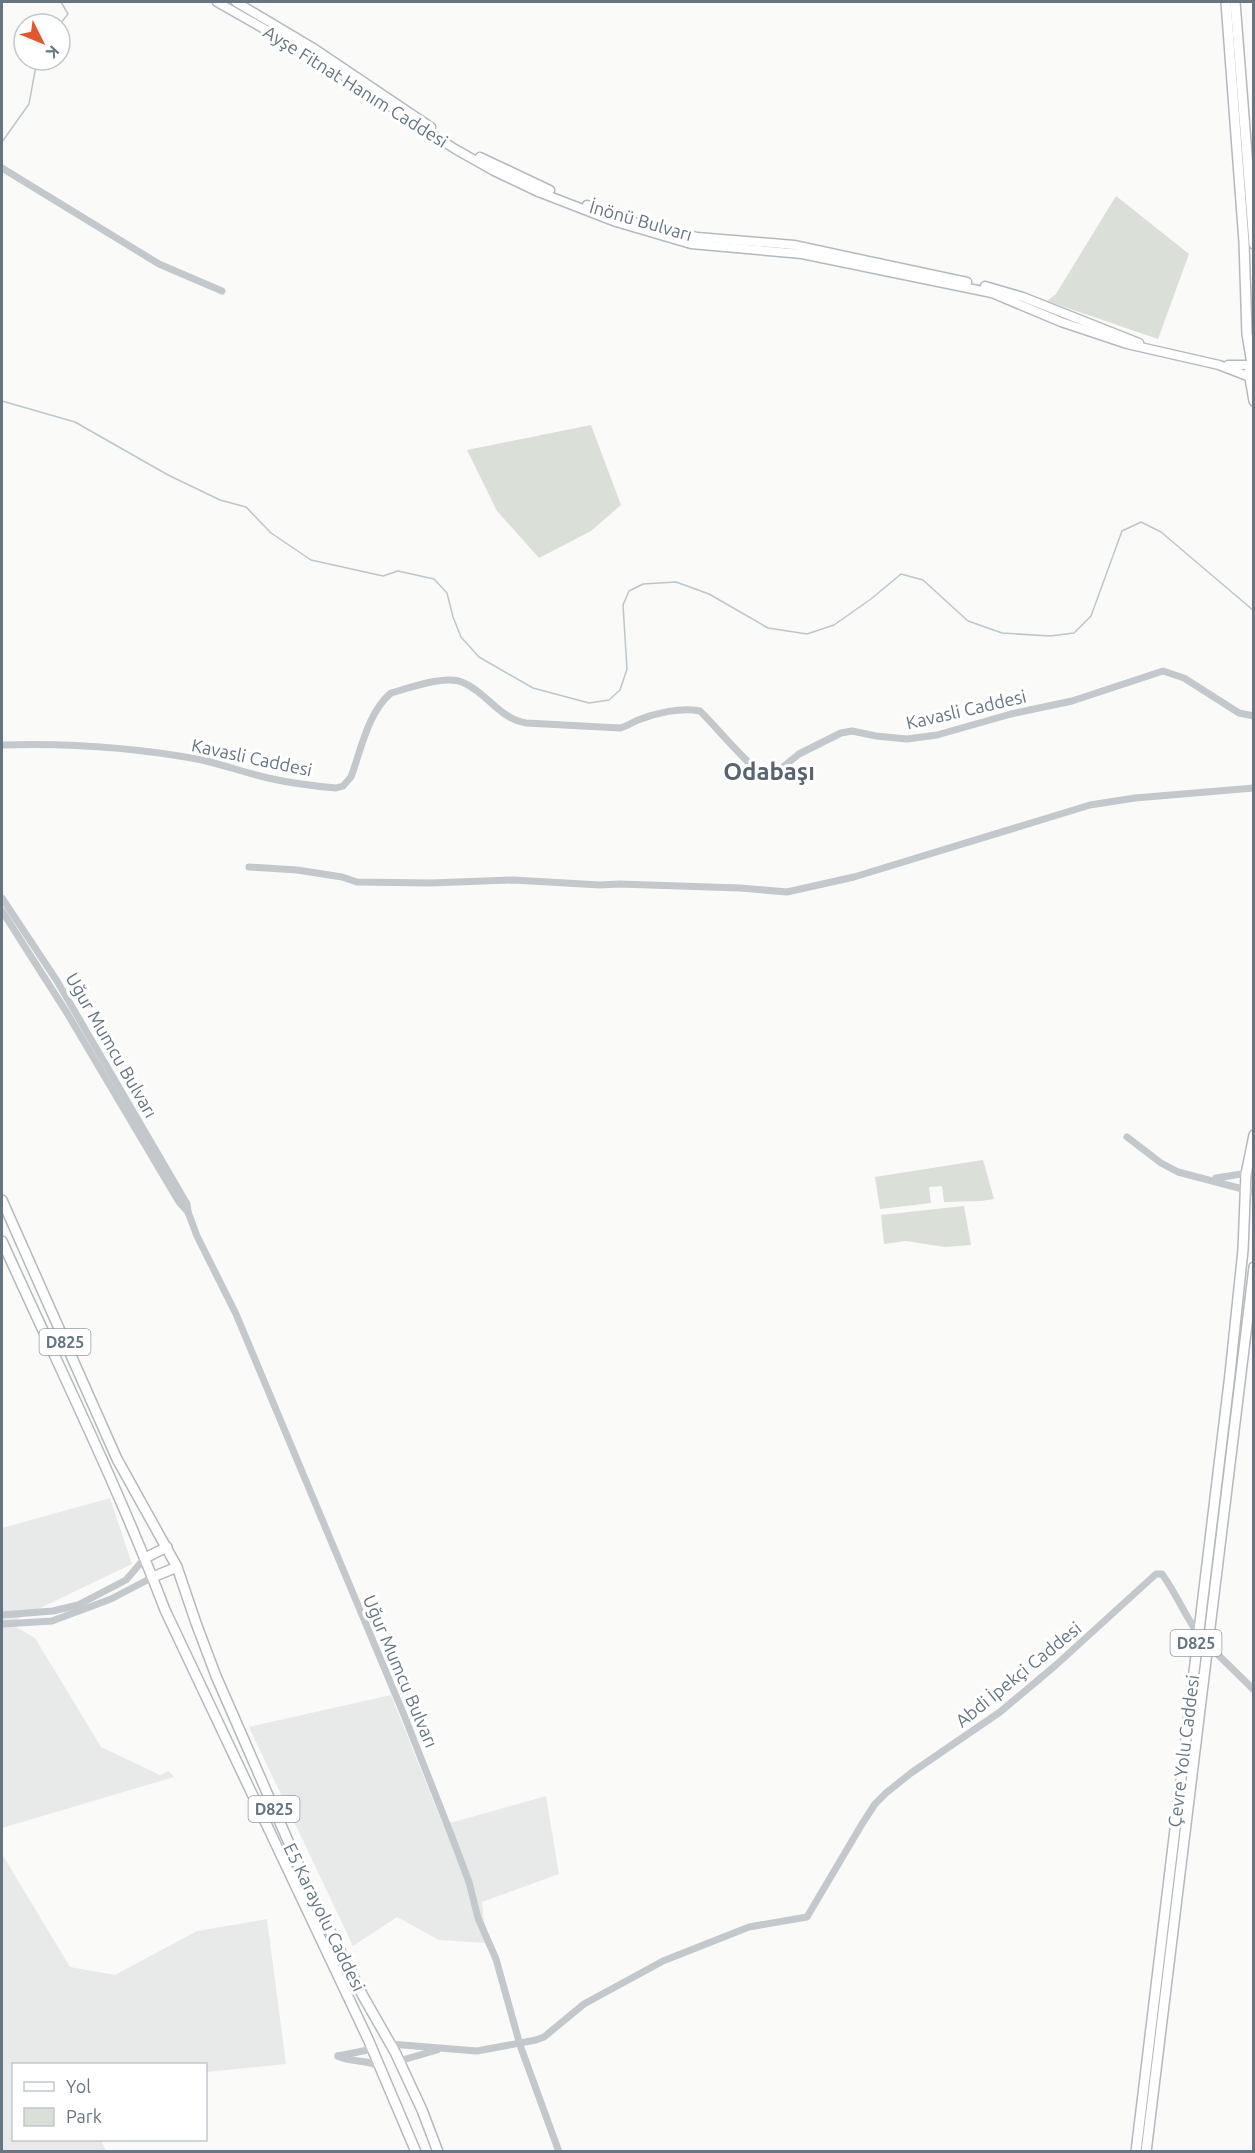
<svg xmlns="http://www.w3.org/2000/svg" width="1255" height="2153" viewBox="0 0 1255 2153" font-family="Ubuntu,sans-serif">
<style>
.built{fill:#e8e9e9}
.green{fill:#dadfd7}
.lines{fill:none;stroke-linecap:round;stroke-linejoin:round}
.stream{stroke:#bbc7cb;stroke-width:1.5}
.secondary-casing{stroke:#b3babf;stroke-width:11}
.trunk-casing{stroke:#b4b9bd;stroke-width:12}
.tertiary{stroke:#c3c8cc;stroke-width:7}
.secondary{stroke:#fff;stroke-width:8}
.trunk{stroke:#fff;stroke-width:9}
.labels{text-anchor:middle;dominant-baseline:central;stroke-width:6;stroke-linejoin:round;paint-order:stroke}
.shield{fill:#fff;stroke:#939fa8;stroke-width:1.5}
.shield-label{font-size:16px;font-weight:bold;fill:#657683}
.street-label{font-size:18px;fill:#657683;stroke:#fff}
.district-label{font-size:24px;font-weight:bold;fill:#57646e;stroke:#fff}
</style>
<rect width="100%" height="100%" fill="#fafaf8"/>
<g class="built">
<polygon points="110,1498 132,1564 9,1623 35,1638 101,1747 160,1775 169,1771 174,1777 2,1828 2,1528"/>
<polygon points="391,1695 443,1825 546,1796 559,1874 482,1902 486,1943 439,1940 397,1917 353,1946 249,1727"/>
<polygon points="2,1854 70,1967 115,1975 197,1931 267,1919 286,2064 206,2072 206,2064 14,2064 14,2140 101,2140 106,2151 2,2151"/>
</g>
<g class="green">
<polygon points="1116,196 1189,254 1158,339 1047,301 1056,294"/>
<polygon points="591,425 621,505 591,531 539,558 497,511 467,450"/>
<polygon points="983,1160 994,1199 981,1201 944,1202 942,1186 929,1187 931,1203 880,1209 875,1177"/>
<polygon points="964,1206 971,1245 945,1247 906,1241 884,1244 881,1215"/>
</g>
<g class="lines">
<g class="stream">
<polyline points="60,24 68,14 61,2"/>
<polyline points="2,142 29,104 37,60"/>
<polyline points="2,401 75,422 168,475 220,500 246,507 271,533 311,560 383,576 398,571 434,579 447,593 453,617 461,637 479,657 533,688 589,703 609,700 620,690 627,669 623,605 629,591 643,584 676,582 709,594 768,628 807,634 834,625 871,599 901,574 923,580 968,621 1002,633 1050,636 1074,633 1091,616 1122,531 1141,522 1161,532 1254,611"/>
</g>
<defs>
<g id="secondary">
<polyline points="217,2 324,63 455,149 494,171 536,191 616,222 691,244 802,254 992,293 1061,322 1127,344 1219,365 1250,377"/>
<polyline points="236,2 315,49 431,127"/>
<polyline points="480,157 550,190"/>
<polyline points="587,205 640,224 697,237 794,245 967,282"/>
<polyline points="985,286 1023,297 1139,343"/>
<polyline points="1228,365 1251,365"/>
</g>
<g id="trunk">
<polyline points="1226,2 1244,242 1247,334 1252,364 1249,372 1254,401"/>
<polyline points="1235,2 1254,244"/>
<polyline points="2,1200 117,1459 177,1567 196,1623 216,1676 309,1889 363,1996 395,2052 422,2110 438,2152"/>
<path d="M2,1241C57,1363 117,1484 165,1610L368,2039L416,2152"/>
<polyline points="145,1558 167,1547"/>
<polyline points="153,1577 177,1567"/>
<polyline points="1136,2152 1230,1374 1243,1250 1246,1174 1254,1135"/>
<polyline points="1146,2152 1254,1267"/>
</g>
</defs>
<use href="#secondary" class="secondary-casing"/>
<use href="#trunk" class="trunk-casing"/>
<g class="tertiary">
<polyline points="2,168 159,264 222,291"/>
<path d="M2,745C66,743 138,748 202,760C224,765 246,773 268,778C290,783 313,786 336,788L343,786L351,777C361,750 368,712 391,693C409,688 447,674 464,683C487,693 500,719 526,723L620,728C628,726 631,723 638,720C656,713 681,707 700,711C715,725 756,777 773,779L783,767L799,754L841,733L852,731L876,736L907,739L937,735L1011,714L1072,701L1163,671L1184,678L1239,713L1254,716"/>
<polyline points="249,867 297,870 342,877 357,882 431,883 513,880 600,885 619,884 740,888 787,892 854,877 1090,805 1135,798 1254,788"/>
<polyline points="2,898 57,981 187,1204 188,1212 197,1236 236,1314 404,1715 452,1837 469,1882 478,1918 496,1959 520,2045 559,2152"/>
<polyline points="2,911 67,1013 179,1202 188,1212"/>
<polyline points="1127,1137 1161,1163 1178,1172 1254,1192"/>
<polyline points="1216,1178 1254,1172"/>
<polyline points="2,1615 53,1611 78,1605 126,1580 145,1558"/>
<polyline points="2,1624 52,1621 111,1599 153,1577"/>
<polyline points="1206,1643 1254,1690"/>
<path d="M390,2044L477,2051L536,2040L544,2037L584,2004L663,1961L749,1927L807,1917L862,1824L875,1804L886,1793L911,1773L1000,1712L1056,1665L1156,1574H1162C1176,1593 1185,1616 1199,1635"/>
<path d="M338,2056C352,2063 367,2059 381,2067"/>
<polyline points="338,2056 373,2049"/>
<polyline points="399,2061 437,2050"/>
</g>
<use href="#secondary" class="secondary"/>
<use href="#trunk" class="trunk"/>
</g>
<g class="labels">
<g class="shield">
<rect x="39.5" y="1329" width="51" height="26" rx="4.5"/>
<rect x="1170.5" y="1630" width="51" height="26" rx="4.5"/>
<rect x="248.5" y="1796" width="51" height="26" rx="4.5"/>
</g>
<g class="shield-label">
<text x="65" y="1342">D825</text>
<text x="1196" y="1643">D825</text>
<text x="274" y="1809">D825</text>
</g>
<g class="street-label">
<text transform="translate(356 86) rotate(32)">Ayşe Fitnat Hanım Caddesi</text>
<text transform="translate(641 220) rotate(16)">İnönü Bulvarı</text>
<text transform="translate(966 709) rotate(-13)">Kavasli Caddesi</text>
<text transform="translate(252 757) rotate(12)">Kavasli Caddesi</text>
<text transform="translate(112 1045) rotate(60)">Uğur Mumcu Bulvarı</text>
<text transform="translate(401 1671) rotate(67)">Uğur Mumcu Bulvarı</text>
<text transform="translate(1018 1674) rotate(-39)">Abdi İpekçi Caddesi</text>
<text transform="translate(1183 1751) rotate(-83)">Çevre Yolu Caddesi</text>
<text transform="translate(325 1917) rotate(64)">E5 Karayolu Caddesi</text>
</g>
<g class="district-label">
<text x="769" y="771">Odabaşı</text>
</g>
</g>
<rect width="1255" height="2153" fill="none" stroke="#657683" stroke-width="6"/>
<rect x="12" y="2063" width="195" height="78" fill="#ffffff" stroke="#c1c8cd" stroke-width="1.5"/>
<rect x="24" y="2082" width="30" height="9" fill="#ffffff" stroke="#c1c8cd" stroke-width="1.5"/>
<text x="66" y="2093" font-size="18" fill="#657683">Yol</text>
<rect x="24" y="2108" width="30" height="18" fill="#dadfd7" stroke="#c1c8cd" stroke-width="1.5"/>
<text x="66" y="2123" font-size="18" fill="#657683">Park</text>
<g transform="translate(42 42) rotate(133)"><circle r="28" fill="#ffffff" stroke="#c1c8cd" stroke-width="1.5"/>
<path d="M0-4.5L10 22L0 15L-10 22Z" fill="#e4572e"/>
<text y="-9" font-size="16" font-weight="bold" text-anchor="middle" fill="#657683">K</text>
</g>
</svg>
